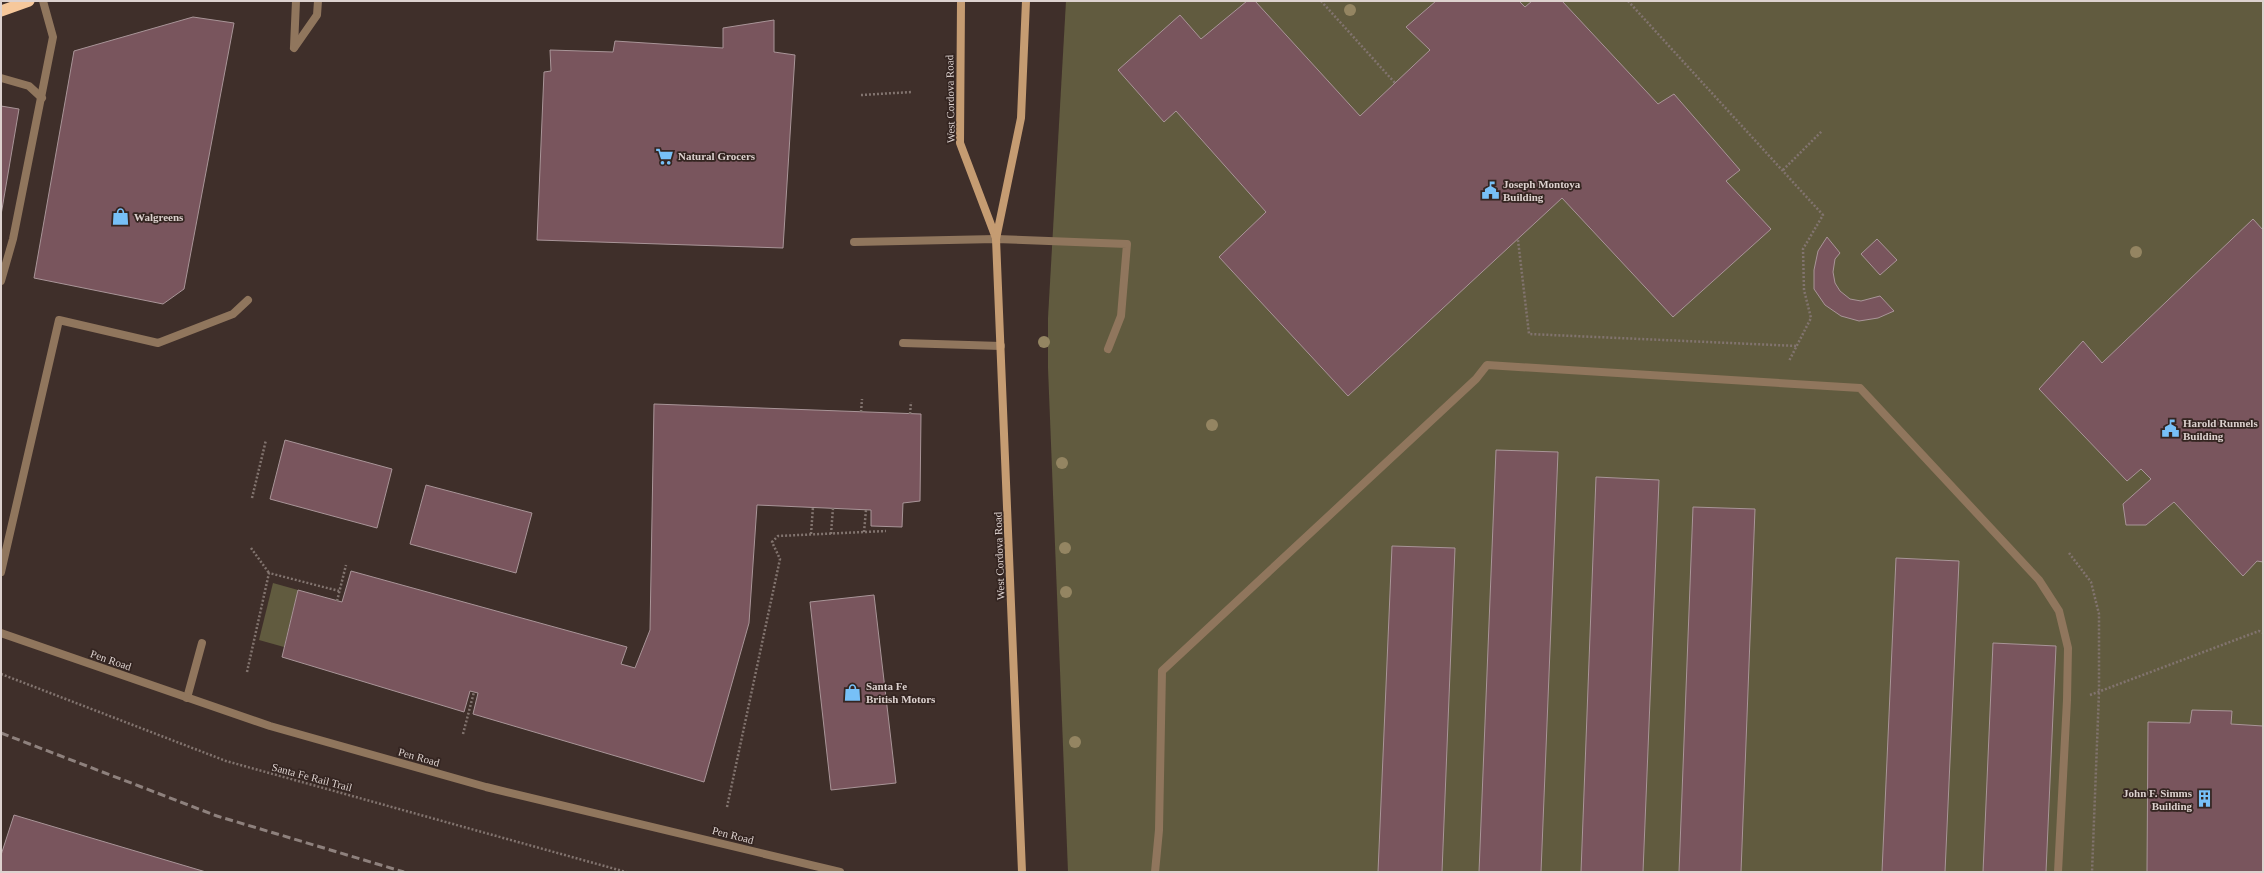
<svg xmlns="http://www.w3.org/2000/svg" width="2264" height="873" viewBox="0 0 2264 873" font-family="'Times New Roman',serif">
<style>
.green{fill:#615b3f}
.building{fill:#79555d;stroke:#a99598}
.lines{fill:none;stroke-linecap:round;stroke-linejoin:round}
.path{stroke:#82746f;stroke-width:2.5;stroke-dasharray:2 2;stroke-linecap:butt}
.service{stroke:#90765d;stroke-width:8}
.minor{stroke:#90765d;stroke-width:8}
.secondary{stroke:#c59c72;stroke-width:8}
.trunk{stroke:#f6c89b;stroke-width:11}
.rail{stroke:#8e817d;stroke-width:3;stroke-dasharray:8 4;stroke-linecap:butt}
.tree{fill:#948562}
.labels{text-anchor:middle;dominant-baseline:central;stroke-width:3.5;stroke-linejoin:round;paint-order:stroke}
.street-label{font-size:11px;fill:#ddd2cf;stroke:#342521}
.poi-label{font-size:11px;font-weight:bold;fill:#ddd2cf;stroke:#342521;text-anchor:start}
</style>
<rect width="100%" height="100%" fill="#3f2f2a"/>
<g class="green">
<polygon points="1066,1 2263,1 2263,872 1068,872 1048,368 1048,318"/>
<polygon points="273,583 298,590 284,647 259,640"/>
</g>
<g class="building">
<polygon points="1247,1 1255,1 1360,116 1430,50 1406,27 1436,1 1519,1 1525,7 1532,1 1562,1 1658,104 1674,94 1740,170 1726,181 1771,229 1673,317 1562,198 1348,396 1219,257 1266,212 1176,111 1164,122 1118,70 1180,15 1201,39"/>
<polygon points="193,17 234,23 184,289 163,304 34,278 74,51"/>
<polygon points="774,20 774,52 795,55 783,248 537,240 544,72 551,71 550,50 613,52 615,41 723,48 723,28"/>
<polygon points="1,106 19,109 1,215"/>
<polygon points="2253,219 2263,230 2263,562 2257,561 2243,576 2174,502 2146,525 2126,525 2123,504 2151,479 2141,469 2127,481 2039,389 2083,341 2102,363"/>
<polygon points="1827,237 1840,253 1835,259 1833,272 1835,283 1840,291 1850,299 1861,301 1880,296 1894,311 1878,318 1859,321 1841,316 1825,305 1814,289 1814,270 1818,251"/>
<polygon points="1877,239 1897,260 1880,275 1861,254"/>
<polygon points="654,404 921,414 920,501 903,503 902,527 871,526 871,510 757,505 749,623 704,782 473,714 478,693 470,691 464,712 282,657 298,590 342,602 351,571 627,647 621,664 635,668 650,630"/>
<polygon points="285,440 392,469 377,528 270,499"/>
<polygon points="1496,450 1558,452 1541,872 1479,872"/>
<polygon points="1596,477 1659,480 1643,872 1581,872"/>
<polygon points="426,485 532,513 516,573 410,544"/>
<polygon points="1693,507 1755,509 1741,872 1679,872"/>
<polygon points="1392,546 1455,548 1442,872 1378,872"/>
<polygon points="1896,558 1959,561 1945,872 1882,872"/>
<polygon points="874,595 896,783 831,790 810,602"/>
<polygon points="1993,643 2056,646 2046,872 1983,872"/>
<polygon points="2192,710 2232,711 2231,724 2263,726 2263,872 2147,872 2148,722 2190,723"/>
<polygon points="14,815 206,872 1,872 1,855"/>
</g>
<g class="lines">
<g class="path">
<polyline points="1321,1 1395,83"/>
<polyline points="1628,1 1823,215 1803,249 1804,290 1811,318 1789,361"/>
<polyline points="861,95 912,92"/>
<polyline points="1783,170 1822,131"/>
<polyline points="1518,240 1529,334 1797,346"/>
<polyline points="861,412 862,399"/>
<polyline points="910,414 911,402"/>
<polyline points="252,498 266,440"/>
<polyline points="864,532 866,510"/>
<polyline points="811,534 813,507"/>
<polyline points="831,534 833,508"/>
<polyline points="251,548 269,573"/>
<polyline points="2069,553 2091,582 2099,614 2099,692 2092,872"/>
<polyline points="337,601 346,565"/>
<polyline points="247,672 269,573 339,591"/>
<polyline points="1,674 226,761 626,872"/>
<polyline points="2090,695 2259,631 2263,633"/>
<polyline points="463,734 474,692"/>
<polyline points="727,807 780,559 772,542 778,536 886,531"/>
</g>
<g class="service">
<polyline points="294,47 296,1"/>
<polyline points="294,48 317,15 318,1"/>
<polyline points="1,78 29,86 42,98"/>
<polyline points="854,242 996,239 1127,244 1121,316 1108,349"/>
<polyline points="1,281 13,239 53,37 43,1"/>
<polyline points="903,343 1001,346"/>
<polyline points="1,572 59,320 158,343 233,314 248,300"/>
<polyline points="187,698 202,643"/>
<polyline points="1155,872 1159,830 1162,671 1476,379 1487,365 1860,388 2039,580 2059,611 2068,648 2067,700 2058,872"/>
</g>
<polyline class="minor" points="1,633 270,726 486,787 840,872"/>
<g class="secondary">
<polyline points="961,1 960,143 996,238"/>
<polyline points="1022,872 996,239 1021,118 1026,1"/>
</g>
<polyline class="trunk" points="1,11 29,1"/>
<polyline class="rail" points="1,733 217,816 404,872"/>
</g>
<g class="tree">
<circle cx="1350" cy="10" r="6"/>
<circle cx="2136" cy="252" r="6"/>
<circle cx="1044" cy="342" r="6"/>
<circle cx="1212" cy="425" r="6"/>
<circle cx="1062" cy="463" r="6"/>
<circle cx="1065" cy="548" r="6"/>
<circle cx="1066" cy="592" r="6"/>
<circle cx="1075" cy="742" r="6"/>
</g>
<defs>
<symbol id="supermarket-bare" viewBox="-9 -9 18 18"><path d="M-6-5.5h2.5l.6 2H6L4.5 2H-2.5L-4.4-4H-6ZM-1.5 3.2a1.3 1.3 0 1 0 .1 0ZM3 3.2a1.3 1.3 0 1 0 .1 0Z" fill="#77c0f7" stroke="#342521" stroke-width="2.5" paint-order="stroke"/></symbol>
<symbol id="civic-bare" viewBox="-9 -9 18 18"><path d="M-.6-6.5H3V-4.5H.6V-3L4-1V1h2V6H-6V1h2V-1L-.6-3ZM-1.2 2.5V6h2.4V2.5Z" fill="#77c0f7" stroke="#342521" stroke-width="2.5" paint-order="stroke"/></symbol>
<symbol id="shop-bare" viewBox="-9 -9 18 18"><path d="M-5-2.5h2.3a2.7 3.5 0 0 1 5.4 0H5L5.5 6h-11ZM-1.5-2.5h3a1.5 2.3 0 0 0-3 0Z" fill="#77c0f7" stroke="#342521" stroke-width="2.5" paint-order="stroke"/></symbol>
<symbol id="building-bare" viewBox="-9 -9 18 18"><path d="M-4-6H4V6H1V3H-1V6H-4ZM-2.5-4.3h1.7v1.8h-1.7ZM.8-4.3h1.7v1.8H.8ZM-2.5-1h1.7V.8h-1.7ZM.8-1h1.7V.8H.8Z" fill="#77c0f7" stroke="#342521" stroke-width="2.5" paint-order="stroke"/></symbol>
</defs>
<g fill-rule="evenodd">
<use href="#supermarket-bare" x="652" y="144" width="25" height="25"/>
<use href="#civic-bare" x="1478" y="178" width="25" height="25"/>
<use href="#shop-bare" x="108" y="204" width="25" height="25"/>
<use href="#civic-bare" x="2158" y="416" width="25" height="25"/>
<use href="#shop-bare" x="840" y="680" width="25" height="25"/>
<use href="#building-bare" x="2192" y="786" width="25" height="25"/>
</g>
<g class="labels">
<g class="street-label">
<text transform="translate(950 99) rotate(-91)">West Cordova Road</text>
<text transform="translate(999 556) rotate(-92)">West Cordova Road</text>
<text transform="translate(111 660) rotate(19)">Pen Road</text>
<text transform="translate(419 757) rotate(16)">Pen Road</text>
<text transform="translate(312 777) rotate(15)">Santa Fe Rail Trail</text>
<text transform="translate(733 835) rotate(14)">Pen Road</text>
</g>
<g class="poi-label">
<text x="678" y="156">Natural Grocers</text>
<text x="1503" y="184">Joseph Montoya<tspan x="1503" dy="13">Building</tspan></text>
<text x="134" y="217">Walgreens</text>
<text x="2183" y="423">Harold Runnels<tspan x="2183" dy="13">Building</tspan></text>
<text x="866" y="686">Santa Fe<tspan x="866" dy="13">British Motors</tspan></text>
<text x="2192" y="793" text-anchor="end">John F. Simms<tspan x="2192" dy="13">Building</tspan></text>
</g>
</g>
<rect width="2264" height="873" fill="none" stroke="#ddd2cf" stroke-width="4"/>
</svg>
